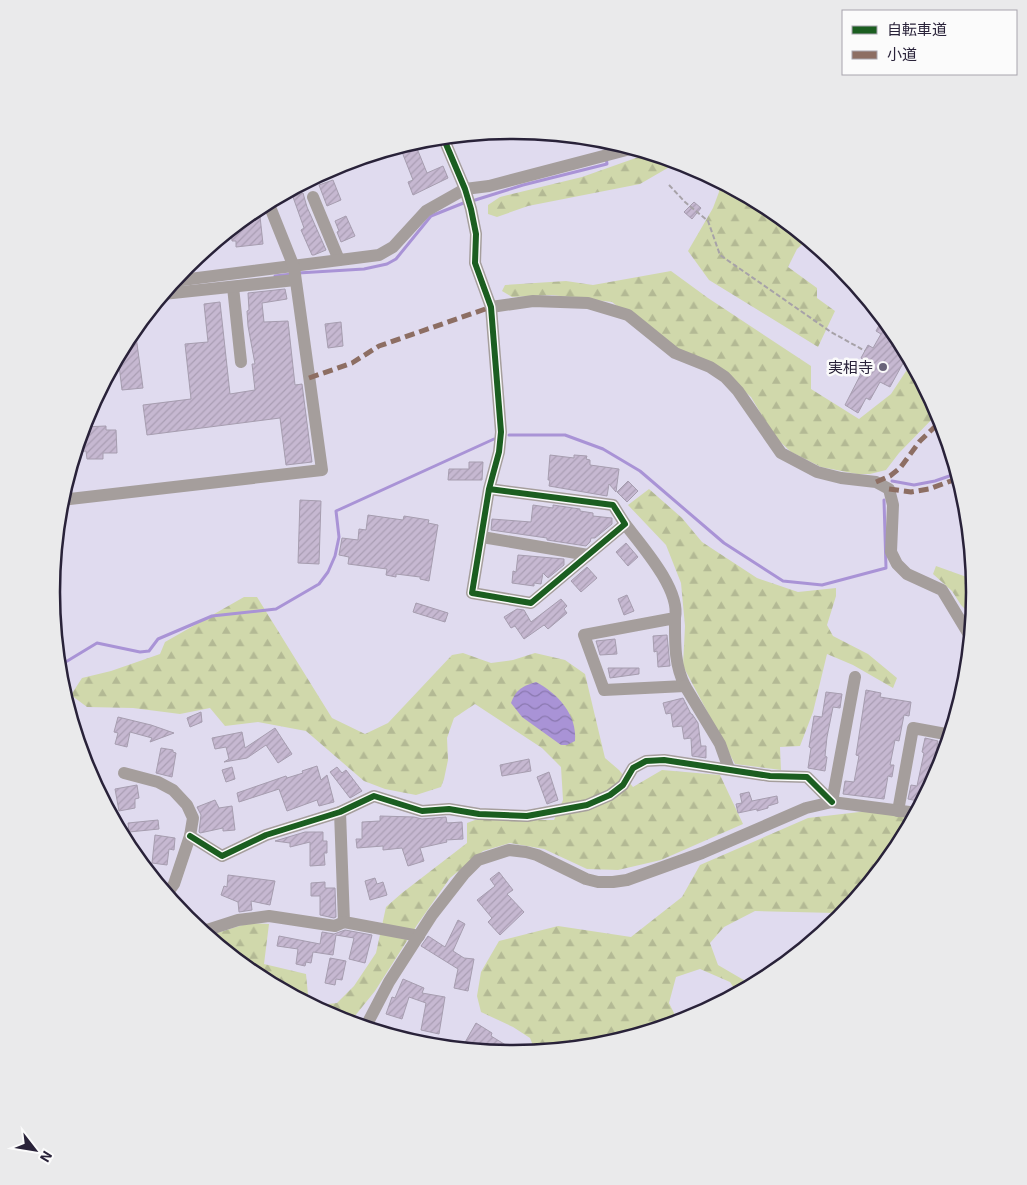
<svg xmlns="http://www.w3.org/2000/svg" width="1027" height="1185" viewBox="0 0 1027 1185" font-family="'Exo 2','Noto Sans JP',sans-serif">
<style>
.forest{fill:url(#forest-firs)}
.water{fill:url(#water-waves)}
.lines{fill:none;stroke-linecap:round;stroke-linejoin:round}
.stream{stroke:#a993d6;stroke-width:3}
.building{fill:url(#building-hatch);stroke:#a69daf}
.path{stroke:#a7a2a8;stroke-width:2;stroke-dasharray:5 2.5;stroke-linecap:butt}
.minor{stroke:#a59e9c;stroke-width:12}
.quiet{stroke:#8d6e63;stroke-width:5;stroke-dasharray:10 5;stroke-linecap:butt}
.cycleway-casing{stroke:#fbfbfb;stroke-width:9}
.cycleway{stroke:#1b5e20;stroke-width:6}
.poi-dot{fill:#696379;stroke:#fbfbfb;stroke-width:2}
.labels{text-anchor:middle;dominant-baseline:central;stroke-width:5;stroke-linejoin:round;paint-order:stroke}
.poi-label{font-size:15px;fill:#292239;stroke:#fbfbfb;text-anchor:end}
.rim{fill:none;stroke:#292239;stroke-width:2.5}
</style>
<defs>
<pattern id="forest-firs" width="22" height="20" patternUnits="userSpaceOnUse" patternTransform="scale(1.25)"><rect width="22" height="20" fill="#d0d8ab"/><path d="M5 1l3.5 6h-7zM16 11l3.5 6h-7z" fill="#b3b994"/></pattern>
<pattern id="water-waves" width="16" height="10" patternUnits="userSpaceOnUse" patternTransform="scale(1.25)"><rect width="16" height="10" fill="#a993d6"/><path d="M0 5q4-4 8 0t8 0" fill="none" stroke="#8a78af"/></pattern>
<pattern id="building-hatch" width="6" height="6" patternUnits="userSpaceOnUse" patternTransform="scale(1.25)"><rect width="6" height="6" fill="#c6b8d1"/><path d="M-1 1l2-2M0 6l6-6M5 7l2-2" fill="none" stroke="#aa9eb4"/></pattern>
</defs>
<rect width="100%" height="100%" fill="#e0dbef"/>
<g class="forest">
<polygon points="650,153 678,162 640,184 528,206 497,217 488,214 488,205 500,197 582,177"/>
<polygon points="718,180 771,208 808,239 797,249 788,267 817,288 817,298 835,311 818,347 709,280 688,251 713,208 719,192"/>
<polygon points="671,271 708,298 811,366 811,389 859,419 891,394 912,362 939,412 899,453 886,470 870,474 857,474 821,467 791,452 774,436 751,397 714,364 669,347 612,302 552,295 512,297 502,291 505,285 566,281 593,285"/>
<polygon points="649,489 682,518 702,542 757,578 798,592 836,588 836,596 827,625 833,636 868,654 897,678 893,688 853,665 827,654 813,712 800,746 780,747 781,770 735,764 683,666 685,626 681,583 666,545 628,505"/>
<polygon points="936,566 975,580 976,592 973,617 961,605 952,591 933,574"/>
<path d="M244,597H257L332,718L365,734L388,723L452,655L463,653L491,663L513,660L535,653L565,660L585,674L605,758L619,770L633,787L662,770L720,775L743,824L661,860L618,870L587,869L544,849L510,843L483,851L450,878L417,925L375,991L350,1022C337,1024 321,1011 310,1006L337,1003L354,986L376,953L386,907L402,893L467,843V823L475,820H554L563,800L561,767L542,748L475,704L454,718L447,738L448,760L444,779L441,787L416,795L385,789L364,781L306,731L258,722L225,726L210,708L180,714L133,708L87,707L71,695L82,678L111,671L160,654L165,642Z"/>
<polygon points="868,811 915,817 898,850 844,915 836,913 755,911 724,927 710,943 718,965 754,986 738,994 730,982 700,969 676,977 669,1003 679,1023 603,1046 536,1053 530,1038 513,1027 481,1012 477,996 481,972 499,941 558,926 631,937 682,897 700,865 808,818"/>
<polygon points="249,923 269,924 264,964 306,974 309,1005 256,977 207,936"/>
</g>
<path class="water" d="M536,682C558,694 577,714 575,741L567,745H561L522,717L511,703C516,689 523,686 536,682Z"/>
<g class="lines">
<g class="stream">
<polyline points="604,139 606,151"/>
<polyline points="472,201 523,185 607,164 606,157"/>
<polyline points="298,273 364,269 387,264 396,259 431,216 466,202"/>
<polyline points="275,276 292,274"/>
<polyline points="509,435 565,435 603,449 640,471 724,543 783,581 822,585 886,568 884,500"/>
<polyline points="892,481 914,485 935,481 958,473"/>
<polyline points="59,666 97,643 140,652 149,651 158,639 212,616 276,609 319,584 328,572 335,556 339,537 336,511 494,439"/>
</g>
</g>
<g class="building">
<polygon points="416,146 427,173 443,166 448,178 413,195 408,182 413,180 402,152"/>
<polygon points="333,180 341,200 327,206 319,185"/>
<polygon points="303,193 307,207 326,250 314,255 312,255 301,230 304,228 293,197"/>
<polygon points="694,202 701,208 692,219 684,212"/>
<polygon points="259,207 263,244 236,247 236,241 232,241 231,230"/>
<polygon points="346,216 355,236 341,242 337,232 339,231 335,221"/>
<polygon points="285,289 287,299 262,303 264,322 288,321 295,385 302,384 312,462 286,465 280,418 147,435 143,405 191,399 185,344 208,342 204,304 220,302 230,394 255,390 252,364 255,364 248,326 247,311 249,310 248,293"/>
<polygon points="883,318 898,336 908,354 890,387 880,382 870,400 866,398 858,413 845,405 867,362 861,358 868,345 873,348 881,334 876,331"/>
<polygon points="341,322 343,346 328,348 325,324"/>
<polygon points="135,329 143,388 122,390 118,357 129,335"/>
<polygon points="106,426 106,430 116,430 117,453 103,453 103,459 87,459 86,451 75,452 83,427"/>
<polygon points="550,455 574,458 574,455 587,456 586,459 590,460 590,465 619,469 616,492 609,484 607,496 549,486 550,480 548,480"/>
<polygon points="469,462 483,462 482,480 448,480 449,469 469,469"/>
<polygon points="628,481 638,491 627,502 617,492"/>
<polygon points="300,500 321,501 319,564 298,563"/>
<polygon points="533,505 553,508 553,505 580,509 580,511 593,513 593,516 612,518 612,524 595,538 591,538 590,542 586,546 547,540 547,538 491,530 492,519 531,522"/>
<polygon points="368,515 403,520 404,516 429,520 428,523 438,525 429,581 420,579 420,577 396,574 396,577 386,575 387,569 348,564 349,557 339,555 342,538 358,540 359,529 366,530"/>
<polygon points="626,543 638,557 628,566 616,552"/>
<polygon points="518,555 564,559 564,565 548,578 543,573 541,584 534,583 534,586 512,583 513,571 516,572"/>
<polygon points="587,567 597,578 581,592 571,581"/>
<polygon points="627,595 634,611 624,615 618,599"/>
<polygon points="561,599 567,606 564,609 567,613 548,629 544,625 524,639 515,626 511,628 504,617 517,609 524,610 531,622"/>
<polygon points="416,603 448,613 445,622 413,612"/>
<polygon points="667,635 670,666 658,667 657,651 654,652 653,636"/>
<polygon points="615,639 617,654 600,655 596,641"/>
<polygon points="608,668 639,668 639,674 610,678"/>
<polygon points="866,690 881,693 880,697 911,702 909,716 904,715 899,741 895,740 890,765 894,765 892,777 888,776 884,799 843,794 845,781 854,782 859,756 856,755"/>
<polygon points="826,692 842,694 840,708 833,707 827,737 825,756 827,757 825,771 808,768 811,748 809,747 814,716 822,717"/>
<polygon points="683,698 691,714 692,714 698,723 701,746 706,746 706,758 692,756 691,738 684,739 682,726 673,727 671,713 666,714 663,703"/>
<polygon points="201,712 202,722 190,727 187,718"/>
<polygon points="118,717 151,725 174,733 150,742 152,738 130,732 127,747 115,744 118,733 114,732"/>
<polygon points="275,728 292,754 278,763 266,745 247,758 224,762 229,759 226,747 215,749 212,738 242,732 245,748"/>
<polygon points="925,738 938,741 929,790 923,802 908,799 911,785 917,786 924,753 922,752"/>
<polygon points="161,748 173,750 173,752 176,753 172,777 156,773"/>
<polygon points="529,759 531,771 502,776 500,765"/>
<polygon points="317,766 321,780 327,775 334,802 319,806 317,800 287,811 279,789 239,802 237,793 286,776 287,778 303,773 302,771"/>
<polygon points="232,767 235,779 226,782 222,770"/>
<polygon points="337,767 342,773 346,770 362,791 350,798 330,772"/>
<polygon points="549,772 558,800 547,804 537,777"/>
<polygon points="137,785 139,798 135,799 135,808 119,811 115,789"/>
<polygon points="749,792 752,801 777,796 778,803 768,806 768,808 757,811 757,809 738,813 736,804 742,803 740,794"/>
<polygon points="215,800 219,808 232,806 235,830 223,831 223,828 200,833 199,832 201,815 197,807"/>
<polygon points="380,816 414,817 422,819 446,817 447,823 462,822 463,839 446,840 447,842 420,848 424,861 408,866 402,848 383,850 383,846 357,848 356,839 362,839 362,822 380,821"/>
<polygon points="158,820 159,829 129,832 128,823"/>
<polygon points="305,832 323,832 323,841 327,841 327,853 324,853 325,865 310,866 310,842 290,847 290,843 275,841"/>
<polygon points="155,835 175,838 174,850 169,849 167,865 152,863"/>
<polygon points="499,872 513,890 507,894 524,912 500,935 488,922 492,918 477,900 495,886 490,879"/>
<polygon points="228,875 275,881 270,905 251,901 252,910 239,912 238,902 221,895 224,886 227,887"/>
<polygon points="375,878 377,884 383,882 387,895 370,900 365,881"/>
<polygon points="325,882 325,888 335,888 336,917 334,918 320,915 320,896 311,896 311,883"/>
<polygon points="458,920 465,924 453,951 464,958 474,959 468,991 454,988 458,969 421,946 428,936 445,947"/>
<polygon points="345,930 372,935 365,963 349,959 354,938 336,935 333,955 313,952 311,963 306,962 305,966 296,964 298,949 277,946 279,936 320,944 322,932 334,934"/>
<polygon points="330,958 346,961 342,980 336,979 335,985 325,983"/>
<polygon points="403,979 424,988 422,993 445,997 439,1034 421,1030 426,1003 409,997 402,1019 386,1014 392,997 395,998"/>
<polygon points="476,1023 492,1033 491,1036 509,1047 505,1054 471,1051 463,1046"/>
</g>
<g class="lines">
<polyline class="path" points="669,185 685,202 708,221 720,255 831,332 865,351"/>
<g class="minor">
<polyline points="443,137 465,189 471,209 476,234 475,263 491,307 501,432 499,452 489,489 472,593 531,603 625,524 613,505 489,489"/>
<polyline points="313,197 339,260"/>
<polyline points="174,281 379,255 393,247 426,211 465,189 489,186 634,148"/>
<polyline points="233,287 241,362"/>
<polyline points="163,294 295,280"/>
<polyline points="491,307 533,301 588,303 628,315 675,353 710,367 725,377 738,391 781,453 817,472 841,478 876,482 889,489 893,505 891,552 897,564 907,574 942,590 971,638"/>
<polyline points="61,500 322,470 294,267 268,202"/>
<path d="M625,524C642,546 681,590 675,618L584,635L604,690L685,686C674,664 675,642 675,618"/>
<polyline points="482,537 588,555"/>
<polyline points="685,686 720,744 729,769"/>
<polyline points="124,773 158,782 173,790 187,805 193,818 190,836 174,884 166,895"/>
<polyline points="832,802 855,677"/>
<polyline points="898,811 913,728 951,735"/>
<polyline points="340,812 344,922 419,936"/>
<polyline points="190,836 222,856 266,835 340,812 374,796 422,811 449,809 479,814 527,816 587,805 610,795 623,785 633,768 646,761 664,760 770,776 807,777 832,802"/>
<polyline points="199,929 207,930 238,920 269,916 335,926 344,922"/>
<polyline points="365,1028 389,982 432,915 464,874 478,860 509,850 526,852 537,855 586,879 598,882 613,882 627,880 702,853 806,808 832,802 917,813"/>
</g>
<g class="quiet">
<polyline points="309,378 352,363 379,346 491,307"/>
<polyline points="876,482 890,476 900,468 920,441 942,420"/>
<polyline points="889,489 911,492 929,489 959,478"/>
</g>
<defs>
<g id="cycleway">
<polyline points="443,137 465,189 471,209 476,234 475,263 491,307 501,432 499,452 489,489 472,593 531,603 625,524 613,505 489,489"/>
<polyline points="190,836 222,856 266,835 340,812 374,796 422,811 449,809 479,814 527,816 587,805 610,795 623,785 633,768 646,761 664,760 770,776 807,777 832,802"/>
</g>
</defs>
<use href="#cycleway" class="cycleway-casing"/>
<use href="#cycleway" class="cycleway"/>
</g>
<circle class="poi-dot" cx="883" cy="367" r="5"/>
<g class="labels">
<g class="poi-label">
<text x="873" y="367">実相寺</text>
</g>
</g>
<path d="M0 0H1027V1185H0ZM60 592a453 453 0 1 1 906 0a453 453 0 1 1-906 0Z" fill="#eaeaeb" fill-rule="evenodd"/>
<path class="rim" d="M60 592a453 453 0 1 1 906 0a453 453 0 1 1-906 0Z"/>
<rect x="842" y="10" width="175" height="65" fill="#fbfbfb" stroke="#a7a4ad"/>
<rect x="852" y="26" width="25" height="8" fill="#1b5e20" stroke="#a7a4ad"/>
<text x="887" y="35" font-size="15" fill="#292239">自転車道</text>
<rect x="852" y="51" width="25" height="8" fill="#8d6e63" stroke="#a7a4ad"/>
<text x="887" y="60" font-size="15" fill="#292239">小道</text>
<g transform="translate(35 1150) rotate(121)" stroke="#fbfbfb" stroke-width="4" paint-order="stroke">
<path d="M0-4L9 19L0 12L-9 19Z" fill="#292239"/>
<text y="-8" font-size="14" font-weight="bold" text-anchor="middle" fill="#292239">N</text>
</g>
</svg>
